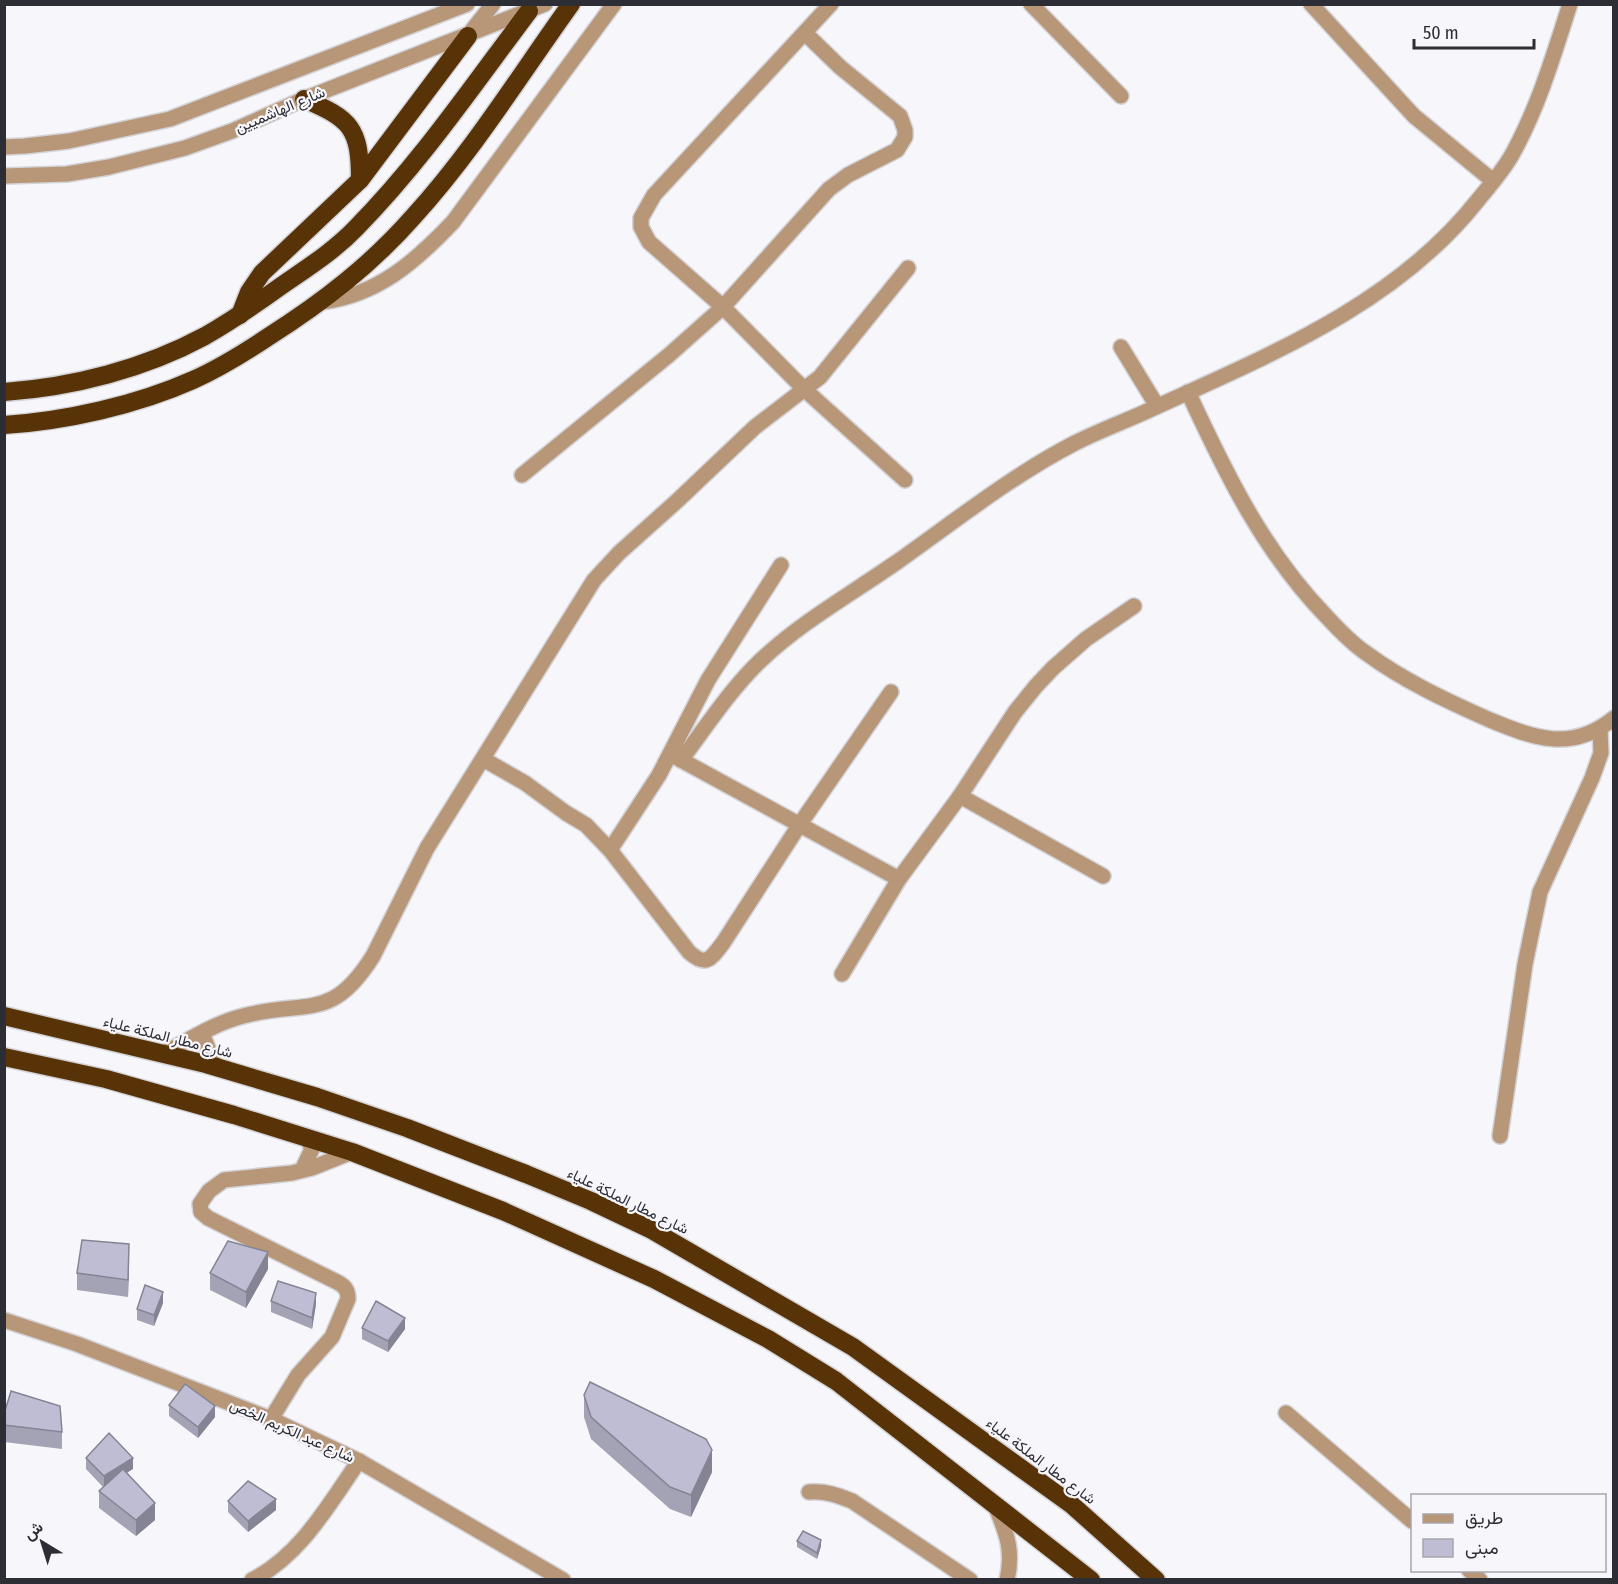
<svg xmlns="http://www.w3.org/2000/svg" width="1618" height="1584" viewBox="0 0 1618 1584" font-family="'Fira Sans Condensed',Vazirmatn,sans-serif">
<style>
.lines{fill:none;stroke-linecap:round;stroke-linejoin:round}
.minor-casing{stroke:#d3d3d8;stroke-width:18}
.highway-casing{stroke:#d3d3d8;stroke-width:21}
.minor{stroke:#b89779;stroke-width:15}
.highway{stroke:#583307;stroke-width:18}
.wall{fill:#a3a3b5}
.shaded-wall{fill:#858494}
.building{fill:#bebdd3;stroke:#858494;stroke-width:1.5}
.labels{text-anchor:middle;dominant-baseline:central;stroke-width:4.5;stroke-linejoin:round;paint-order:stroke}
.street-label{font-size:15px;fill:#2d2d36;stroke:#f7f7fb}
</style>
<rect width="100%" height="100%" fill="#f7f7fb"/>
<g class="lines">
<defs>
<g id="minor">
<polyline points="831,4 654,195 641,218 641,227 649,242 723,307 804,389 905,480"/>
<polyline points="1031,4 1121,96"/>
<polyline points="1311,4 1414,116 1493,181"/>
<polyline points="470,33 493,4"/>
<polyline points="4,147 25,146 69,141 170,119 467,4"/>
<polyline points="4,176 67,174 109,167 185,148 232,131 304,99 545,4"/>
<path d="M322,302C378,295 416,261 453,222L614,4"/>
<polyline points="1121,347 1157,406"/>
<path d="M1188,392C1225,472 1263,551 1326,616C1338,629 1351,643 1366,653C1404,681 1447,701 1490,720C1536,739 1572,752 1614,718"/>
<polyline points="522,475 669,355 723,307 829,189 848,175 897,150 905,137 905,130 900,116 840,67 805,33"/>
<polyline points="672,755 899,879"/>
<polyline points="483,759 525,783 566,813 586,825 610,850 659,775 708,680 781,565"/>
<path d="M681,760C706,727 730,690 760,661C801,622 851,594 897,562C955,521 1010,477 1073,444C1100,430 1129,420 1156,407C1272,354 1397,303 1478,200C1491,184 1505,169 1514,151C1539,105 1554,54 1570,4"/>
<polyline points="960,796 1103,876"/>
<path d="M610,850L689,952C707,968 711,958 723,943L800,824L891,692"/>
<polyline points="842,974 899,879 960,796 1015,712 1036,686 1053,668 1086,639 1134,606"/>
<polyline points="202,1033 215,1066"/>
<path d="M164,1053C189,1040 215,1023 243,1016C307,999 331,1023 373,956L427,848L594,580L619,553L677,501L755,427L820,377L908,268"/>
<polyline points="1500,1136 1525,964 1540,892 1592,778 1601,753 1600,729"/>
<polyline points="302,1170 312,1149 307,1138"/>
<polyline points="4,1320 77,1344 271,1419 359,1461 563,1580"/>
<polyline points="1286,1413 1412,1521"/>
<path d="M271,1419L298,1375L332,1337L348,1299C348,1290 345,1286 337,1282L208,1218L201,1212L200,1204L209,1191L224,1180L292,1173L312,1168L352,1152"/>
<path d="M809,1492C826,1491 837,1495 852,1501L970,1580"/>
<path d="M995,1505C1006,1532 1014,1550 1007,1580"/>
<polyline points="1469,1570 1480,1580"/>
<path d="M252,1580C301,1555 329,1504 359,1461"/>
</g>
<g id="highway">
<path d="M304,99C351,119 360,128 360,180"/>
<polyline points="240,315 249,292 262,273 360,180 468,36"/>
<path d="M4,392C73,387 144,369 205,336C231,321 256,304 281,286C307,268 334,251 356,228C421,162 474,84 529,11"/>
<path d="M4,425C66,421 137,405 193,380C220,368 244,353 268,337C323,302 371,265 414,216C473,151 520,75 571,4"/>
<polyline points="4,1016 206,1064 317,1097 407,1128 526,1174 591,1201 650,1229 853,1347 1072,1505 1156,1580"/>
<polyline points="4,1057 106,1079 234,1115 352,1152 503,1211 654,1279 768,1339 836,1381 1091,1580"/>
</g>
</defs>
<use href="#minor" class="minor-casing"/>
<use href="#highway" class="highway-casing"/>
<use href="#minor" class="minor"/>
<use href="#highway" class="highway"/>
</g>
<g class="wall">
<polygon points="129,1261 128,1297 77,1290 77,1273"/>
<polygon points="268,1269 246,1308 210,1290 210,1273"/>
<polygon points="271,1301 316,1304 312,1329 271,1312"/>
<polygon points="163,1303 154,1326 137,1320 137,1309"/>
<polygon points="362,1328 405,1329 388,1352 362,1339"/>
<polygon points="584,1395 712,1472 691,1517 670,1509 591,1439 584,1417"/>
<polygon points="169,1405 215,1417 198,1438 169,1416"/>
<polygon points="4,1414 62,1432 62,1449 4,1442"/>
<polygon points="86,1458 133,1469 127,1472 155,1520 136,1536 99,1508 99,1491 103,1487 86,1469"/>
<polygon points="228,1501 276,1510 248,1532 228,1512"/>
<polygon points="797,1541 821,1546 817,1559 797,1547"/>
</g>
<g class="shaded-wall">
<polygon points="129,1244 129,1261 128,1297 128,1280"/>
<polygon points="268,1252 268,1269 246,1308 246,1292"/>
<polygon points="163,1292 163,1303 154,1326 154,1315"/>
<polygon points="316,1293 316,1304 312,1329 312,1318"/>
<polygon points="405,1318 405,1329 388,1352 388,1341"/>
<polygon points="215,1406 215,1417 198,1438 198,1427"/>
<polygon points="712,1450 712,1472 691,1517 691,1495"/>
<polygon points="133,1458 133,1469 104,1487 104,1476"/>
<polygon points="276,1499 276,1510 248,1532 248,1521"/>
<polygon points="155,1503 155,1520 136,1536 136,1520"/>
<polygon points="821,1540 821,1546 817,1559 817,1553"/>
</g>
<g class="building">
<polygon points="82,1240 129,1244 128,1280 77,1273"/>
<polygon points="228,1241 268,1252 246,1292 210,1273"/>
<polygon points="278,1281 316,1293 312,1318 271,1301"/>
<polygon points="145,1285 163,1292 154,1315 137,1309"/>
<polygon points="376,1301 405,1318 388,1341 362,1328"/>
<polygon points="590,1382 706,1439 712,1450 691,1495 670,1487 591,1417 584,1395"/>
<polygon points="185,1384 215,1406 198,1427 169,1405"/>
<polygon points="11,1391 60,1406 62,1432 4,1425 4,1414"/>
<polygon points="109,1433 133,1458 104,1476 86,1458"/>
<polygon points="123,1469 155,1503 136,1520 99,1491"/>
<polygon points="248,1481 276,1499 248,1521 228,1501"/>
<polygon points="803,1531 821,1540 817,1553 797,1541"/>
</g>
<g class="labels">
<g class="street-label">
<text transform="translate(280 110) rotate(-23)">شارع الهاشميين</text>
<text transform="translate(168 1037) rotate(14)">شارع مطار الملكة علياء</text>
<text transform="translate(628 1201) rotate(26)">شارع مطار الملكة علياء</text>
<text transform="translate(292 1431) rotate(24)">شارع عبد الكريم الخص</text>
<text transform="translate(1041 1461) rotate(37)">شارع مطار الملكة علياء</text>
</g>
</g>
<rect width="1618" height="1584" fill="none" stroke="#2d2d36" stroke-width="12"/>
<rect x="1411" y="1494" width="195" height="78" fill="#f7f7fb" stroke="#a6a6ac" stroke-width="1.5"/>
<rect x="1423" y="1514" width="30" height="9" fill="#b89779" stroke="#a6a6ac" stroke-width="1.5"/>
<text x="1465" y="1524" font-size="18" fill="#2d2d36">طريق</text>
<rect x="1423" y="1539" width="30" height="18" fill="#bebdd3" stroke="#a6a6ac" stroke-width="1.5"/>
<text x="1465" y="1554" font-size="18" fill="#2d2d36">مبنى</text>
<g transform="translate(42 1542) rotate(322)" stroke="#f7f7fb" stroke-width="4.5" paint-order="stroke">
<path d="M0-4.5L10 22L0 15L-10 22Z" fill="#2d2d36"/>
<text y="-9" font-size="16" font-weight="bold" text-anchor="middle" fill="#2d2d36">ش</text>
</g>
<path d="M1414 39v9h120v-9" fill="none" stroke="#2d2d36" stroke-width="3"/>
<text x="1423" y="39" font-size="18" fill="#2d2d36" stroke="#f7f7fb" stroke-width="4.5" paint-order="stroke">50 m</text>
</svg>
